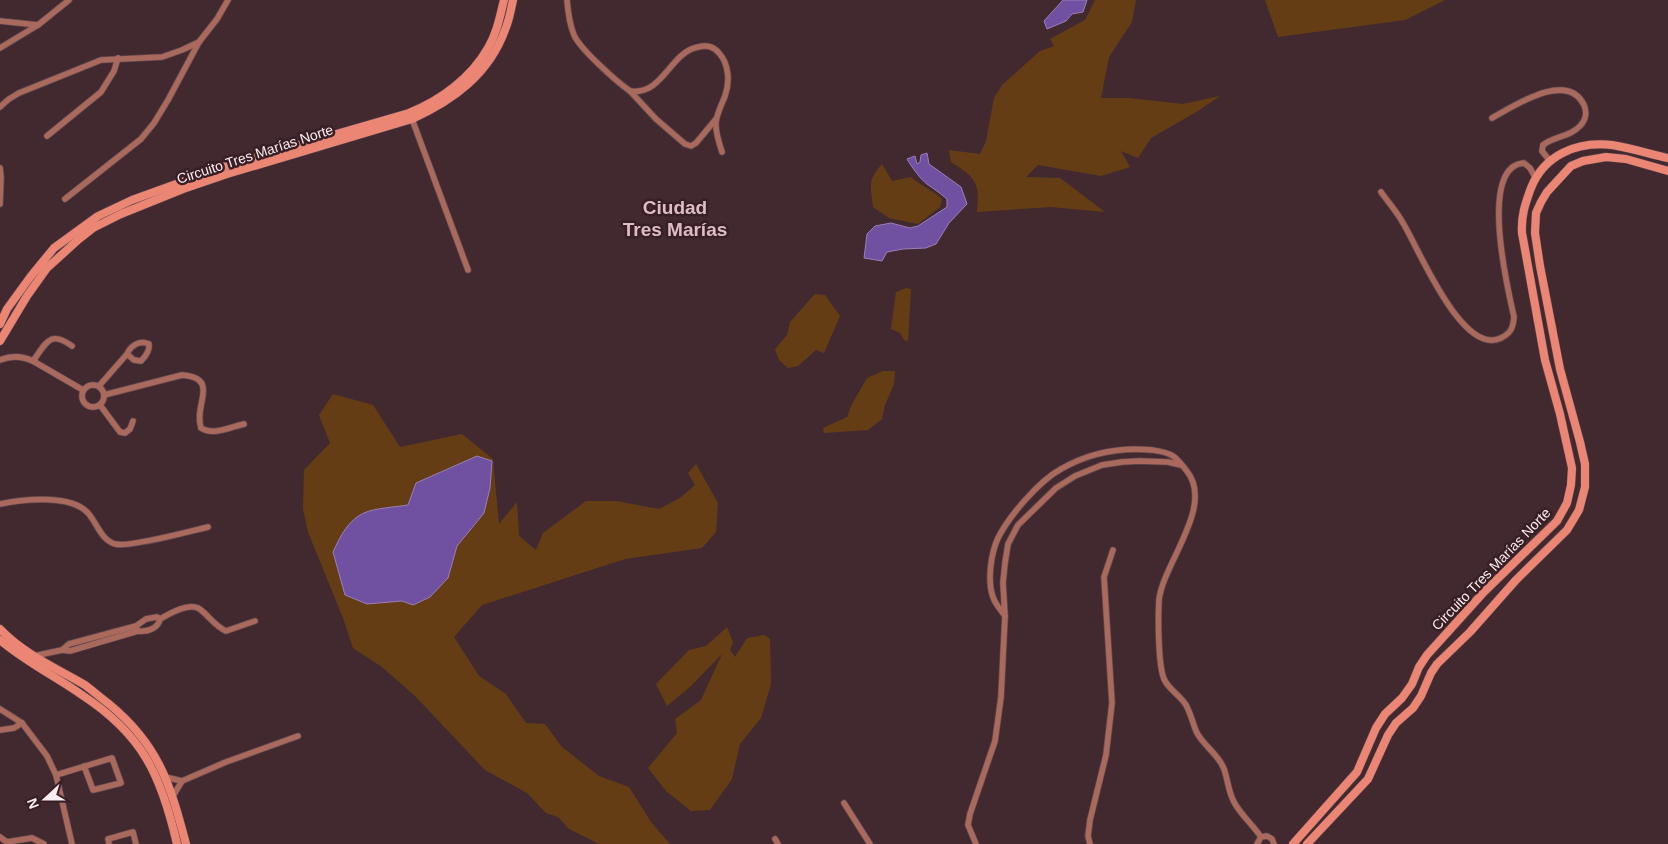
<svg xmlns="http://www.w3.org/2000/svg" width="1668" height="844" viewBox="0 0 1668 844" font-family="Helvetica,sans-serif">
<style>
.green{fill:#653d15}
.water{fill:#7050a1;stroke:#9b7fb9}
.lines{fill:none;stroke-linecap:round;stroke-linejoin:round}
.street-casing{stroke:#60484f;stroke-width:7}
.secondary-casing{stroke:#60484f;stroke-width:9}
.street{stroke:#a9695d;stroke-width:5.5}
.secondary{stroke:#ec8674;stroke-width:8}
.labels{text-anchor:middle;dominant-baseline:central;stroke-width:5;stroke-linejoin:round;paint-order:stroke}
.street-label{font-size:14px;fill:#feedf1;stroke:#381f26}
.district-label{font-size:19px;font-weight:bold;fill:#debcc5;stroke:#381f26}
</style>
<rect width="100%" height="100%" fill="#422930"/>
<g class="green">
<path d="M1095,0H1136L1132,22L1109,57L1101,98H1129L1183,104L1220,96L1198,111L1151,138L1138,158L1121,151L1130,167L1101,176L1038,165L1026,177L1060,178L1105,212L1051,207L977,212C980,182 976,178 951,162L949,150L980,154L986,141L994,98L1002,85L1040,51L1054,46L1050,39L1085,20Z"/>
<polygon points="1265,0 1445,0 1405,20 1278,37"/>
<path d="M882,164L892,181L911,177C921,186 932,190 942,199L940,207L918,224L889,218L873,207C871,185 867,181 882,164Z"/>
<polygon points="906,288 911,289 908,341 904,340 900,333 891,329 896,292"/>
<polygon points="815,294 825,295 840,316 824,353 816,350 798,366 788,368 779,360 775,349 787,335 790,322"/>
<polygon points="883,371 895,371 894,384 885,405 882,419 868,430 824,433 823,428 847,417 852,404 867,378"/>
<polygon points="333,394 373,405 400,447 462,434 493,459 499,524 517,502 519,536 536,550 543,533 586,501 616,501 659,509 680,498 695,485 688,473 696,464 718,503 716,532 702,548 625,559 482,605 454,637 479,676 506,694 526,723 545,724 562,747 599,776 629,787 651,822 670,844 599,844 569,829 558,817 546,813 527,793 485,770 415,696 382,667 353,648 343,618 308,532 303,509 304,470 330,443 319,415"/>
<polygon points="727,627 733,642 730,650 735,657 747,638 764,635 770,639 771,684 761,718 740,744 732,779 710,810 691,811 666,791 648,768 677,733 675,719 701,700 722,654 691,686 667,706 656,684 689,650 706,646"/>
</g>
<g class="water">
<polygon points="1063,0 1087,0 1083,12 1072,14 1066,21 1047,29 1044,21"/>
<path d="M927,153L929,164L961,187L967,204L949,223L936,244L926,248L903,249L887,252L882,261L864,258L867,234L875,226L891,223L910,228L918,226L947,207V199C940,193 934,189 927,184C921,180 911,166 907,159L915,156L917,164L920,162L921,155Z"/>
<path d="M477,456L492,461L490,488L484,513L457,546L448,578L430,597L413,605L402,601L367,604L345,595L333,552C340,537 348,520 364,513C375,508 396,507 408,505L416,483Z"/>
</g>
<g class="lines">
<defs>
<g id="street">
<path d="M567,0C568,12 569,23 574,35C580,49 617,82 630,91C663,96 670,52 698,47C707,45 713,46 719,53C729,64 730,82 725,96C722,104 717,113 716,122C715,132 719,142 722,152"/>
<polyline points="0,21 38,25"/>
<polyline points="0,48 38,25 69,0"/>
<polyline points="630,91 656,119 685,144 691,146 696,143 716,119"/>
<polyline points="0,107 9,99 19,93 101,60 162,57 182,50 199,42 217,19 228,0"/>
<path d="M1492,118C1514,106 1567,70 1584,105C1587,112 1586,120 1580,126C1570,137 1554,136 1543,145L1542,151L1550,161"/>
<polyline points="412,119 468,270"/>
<polyline points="47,136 101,92 114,71 118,58"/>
<polyline points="0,168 1,177 0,204"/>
<path d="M1381,192C1388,202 1397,212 1403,223C1418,247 1462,357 1501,338C1511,333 1513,328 1514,317C1508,290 1478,166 1524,163L1530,168L1535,177"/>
<polyline points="65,199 141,139 154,123 168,100 199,42"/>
<path d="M0,360C12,355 22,356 33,361L83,390"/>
<path d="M33,361C47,342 50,330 72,346"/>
<circle cx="93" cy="396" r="11"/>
<path d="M99,386L127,354C131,345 140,340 149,344C150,351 146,356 141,361L134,360L127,354"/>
<path d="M104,395L182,375C221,378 193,405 201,428C213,436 231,427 244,424"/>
<polyline points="100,405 120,432 125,433 130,429 133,421"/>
<path d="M0,504C23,499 71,494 88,513C97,523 101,540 115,544C128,548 191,531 208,527"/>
<path d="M1005,616C1001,610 995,604 993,597C987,581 991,553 998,538C1009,516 1039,481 1061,469C1089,453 1120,447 1152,450C1159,451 1167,452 1173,456C1177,459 1183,466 1186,470C1216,505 1163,563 1159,600C1158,618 1158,664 1164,679C1169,690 1180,695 1186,705C1191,714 1193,724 1197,733C1204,746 1219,755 1224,769C1228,780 1228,791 1234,802C1240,814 1253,825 1261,837"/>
<path d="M160,619C169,614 187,603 198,608C207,613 213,625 226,631L255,621"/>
<path d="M62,650L69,644L136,626L146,619L157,617L160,619C158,629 147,632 138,631L136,626"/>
<polyline points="34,656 62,650 70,651 138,631"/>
<polyline points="0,709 22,723 47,756 56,775 72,844"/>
<polyline points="0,730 14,728 22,723"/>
<polyline points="56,775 112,758 121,783 93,790 84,766"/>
<polyline points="165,777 182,781 226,762 298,736"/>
<polyline points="173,796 182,781"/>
<polyline points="844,803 870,844"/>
<polyline points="0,837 7,842 32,838 44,844"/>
<polyline points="775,839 778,844"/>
<polyline points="109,844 108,839 133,832 136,844"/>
<polyline points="976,844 968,825 970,814 995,741 1001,697 1005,616 1003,583 1005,563 1008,544 1018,525 1056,488 1075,476 1102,465 1122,462 1139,461 1168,462 1181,465"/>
<polyline points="1090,844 1088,836 1090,820 1106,755 1112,703 1104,577 1113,550"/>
<polyline points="1257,844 1261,837 1267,836 1272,839 1274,844"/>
</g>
<g id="secondary">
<path d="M0,324L7,309L31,276L54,248L98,216L132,200L226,166L409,113C441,100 471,78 488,48C497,33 500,16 504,0"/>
<path d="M0,341L27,296L47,268L79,239L93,228L121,214L183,189L227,174L412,119C454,100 489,74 505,30C509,21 511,10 513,0"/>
<path d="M0,629C24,654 56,668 85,685C93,691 101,698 109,704C159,745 170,784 186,844"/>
<path d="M0,640C26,662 55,676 82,695C143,735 161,775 177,844"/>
<path d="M1293,844L1357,772L1376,728L1385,714L1402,698L1412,684L1419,667L1427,655L1483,593L1557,521L1567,503L1571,485L1572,468L1560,414L1545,360L1522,233C1521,216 1525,204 1531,188C1544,155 1577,141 1612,145C1631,148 1650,154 1668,158"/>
<polyline points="1307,844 1368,779 1388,735 1396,723 1413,708 1421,696 1431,673 1437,664 1470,632 1516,580 1567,530 1579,510 1585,487 1585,464 1580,442 1560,369 1540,266 1535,233 1536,213 1541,202 1547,192 1571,166 1583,161 1606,157 1626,159 1668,171"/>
</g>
</defs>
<use href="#street" class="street-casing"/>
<use href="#secondary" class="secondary-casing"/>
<use href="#street" class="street"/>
<use href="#secondary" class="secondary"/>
</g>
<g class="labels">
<g class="street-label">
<text transform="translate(255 154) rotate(-18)">Circuito Tres Marías Norte</text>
<text transform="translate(1491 569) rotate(-46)">Circuito Tres Marías Norte</text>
</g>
<g class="district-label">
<text x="675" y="207">Ciudad<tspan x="675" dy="22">Tres Marías</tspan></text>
</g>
</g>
<g transform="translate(45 799) rotate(249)" stroke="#381f26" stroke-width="4" paint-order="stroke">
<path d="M0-4L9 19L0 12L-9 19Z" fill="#feedf1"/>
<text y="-8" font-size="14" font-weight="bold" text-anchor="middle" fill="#feedf1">N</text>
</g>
</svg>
